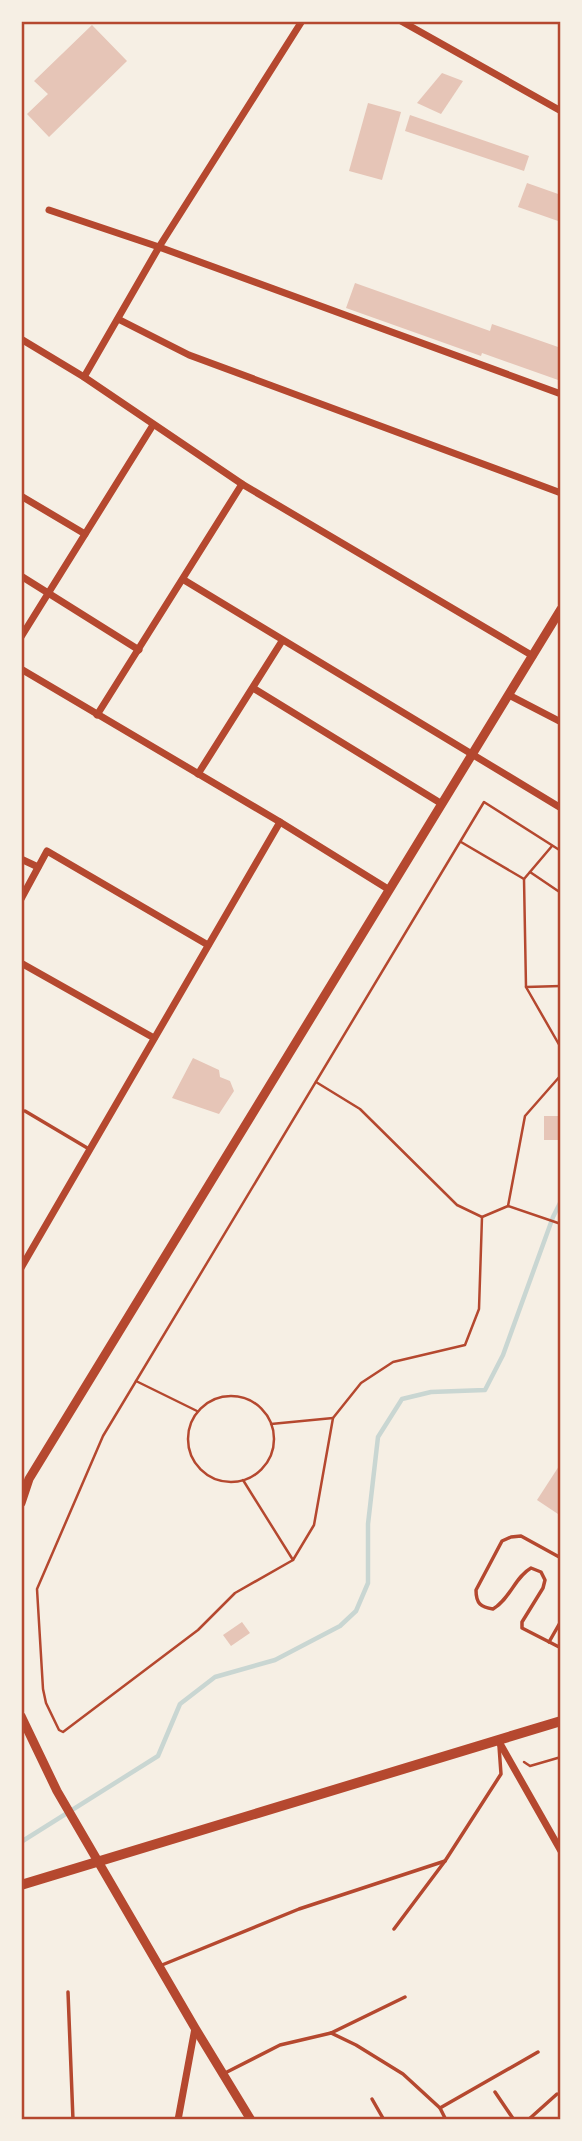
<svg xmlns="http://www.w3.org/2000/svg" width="582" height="2141" viewBox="0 0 582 2141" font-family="Jost,sans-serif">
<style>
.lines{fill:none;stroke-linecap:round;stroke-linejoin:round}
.stream{stroke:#c9d6d2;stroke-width:4.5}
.building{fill:#e6c5b7}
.path{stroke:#b5482f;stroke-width:2.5}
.service{stroke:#b5482f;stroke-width:3.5}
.minor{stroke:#b5482f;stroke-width:7}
.tertiary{stroke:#b5482f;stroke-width:9}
.primary{stroke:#b5482f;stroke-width:10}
.neatline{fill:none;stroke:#b5482f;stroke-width:2.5}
</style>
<rect width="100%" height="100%" fill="#f6efe4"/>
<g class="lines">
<polyline class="stream" points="21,1842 158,1756 180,1704 215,1677 275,1660 340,1626 356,1611 368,1583 368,1524 378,1437 402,1399 431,1392 485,1390 503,1355 553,1217 561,1201"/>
</g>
<g class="building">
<polygon points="92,25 127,61 49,137 27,114 48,94 34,81"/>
<polygon points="442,73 463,81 441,114 417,103"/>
<polygon points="368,103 401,112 382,180 349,171"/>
<polygon points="410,115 529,156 524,171 405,131"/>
<polygon points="527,183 561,195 561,222 518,207"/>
<polygon points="355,283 490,331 492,324 561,348 561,381 482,353 481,356 346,308"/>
<polygon points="193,1058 219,1070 220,1077 230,1081 234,1091 219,1114 172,1098"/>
<rect x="544" y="1116" width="16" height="24"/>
<polygon points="561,1463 561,1516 537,1500"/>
<polygon points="242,1622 250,1633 231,1646 223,1635"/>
</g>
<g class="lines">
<g class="path">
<polyline points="461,842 524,879"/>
<polyline points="552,846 524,879 526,987 561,1048"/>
<polyline points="561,851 484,802 103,1436 37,1589 43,1689 46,1703 59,1730 63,1732 198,1630 235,1593 293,1560 314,1525 333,1418 361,1383 393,1362 465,1345 479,1309 482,1217 508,1206 525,1116 561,1075"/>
<polyline points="530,872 561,893"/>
<polyline points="526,987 561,986"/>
<polyline points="316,1082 360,1109 457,1205 482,1217"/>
<polyline points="508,1206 561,1224"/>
<polyline points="136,1381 197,1411"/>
<circle cx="231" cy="1439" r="43"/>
<polyline points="271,1424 333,1418"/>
<polyline points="243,1480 293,1560"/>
<polyline points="524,1762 530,1766 561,1757"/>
</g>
<g class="service">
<polyline points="25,1111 89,1149"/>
<path d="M561,1558L521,1536L511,1537L502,1541L476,1590C476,1604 481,1607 493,1609C510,1599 515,1577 531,1568L541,1572L545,1580L543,1588L522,1622V1628L561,1648"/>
<polyline points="549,1642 561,1621"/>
<polyline points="394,1929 445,1861 501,1774 499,1746"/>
<polyline points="162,1965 299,1909 445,1861"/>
<polyline points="68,1992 73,2120"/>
<polyline points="331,2033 405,1997"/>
<polyline points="225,2073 280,2045 331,2033 356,2045 403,2074 440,2108 446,2120"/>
<polyline points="495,2092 514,2120"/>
<polyline points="372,2099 384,2120"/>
<polyline points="440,2108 538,2052"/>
<polyline points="528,2120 557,2094"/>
</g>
<g class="minor">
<polyline points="401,21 561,111"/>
<polyline points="49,210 159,247 561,394"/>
<polyline points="118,319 189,355 561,493"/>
<polyline points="21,339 84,377 242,484 533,656"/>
<polyline points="84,377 159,247 302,21"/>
<polyline points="21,496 85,534"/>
<polyline points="21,576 139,650"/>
<polyline points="184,580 561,808"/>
<polyline points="21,637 153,425"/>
<polyline points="21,669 280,822 388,889"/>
<polyline points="253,688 442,804"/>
<polyline points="509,695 561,722"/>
<polyline points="97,715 242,484"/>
<polyline points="198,774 282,641"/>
<polyline points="21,859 38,867"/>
<polyline points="21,899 47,851 208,945"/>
<polyline points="21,963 154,1038"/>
<polyline points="21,1268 280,822"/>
<polyline points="498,1740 561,1851"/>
<polyline points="178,2120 195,2028"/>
</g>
<g class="tertiary">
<polyline points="21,1503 29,1479 561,609"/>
<polyline points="21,1716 57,1791 195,2028 251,2120"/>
</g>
<polyline class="primary" points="21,1885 561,1721"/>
</g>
<rect width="582" height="2141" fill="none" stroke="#f6efe4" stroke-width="46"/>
<rect x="23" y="23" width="536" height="2095" class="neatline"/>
</svg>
